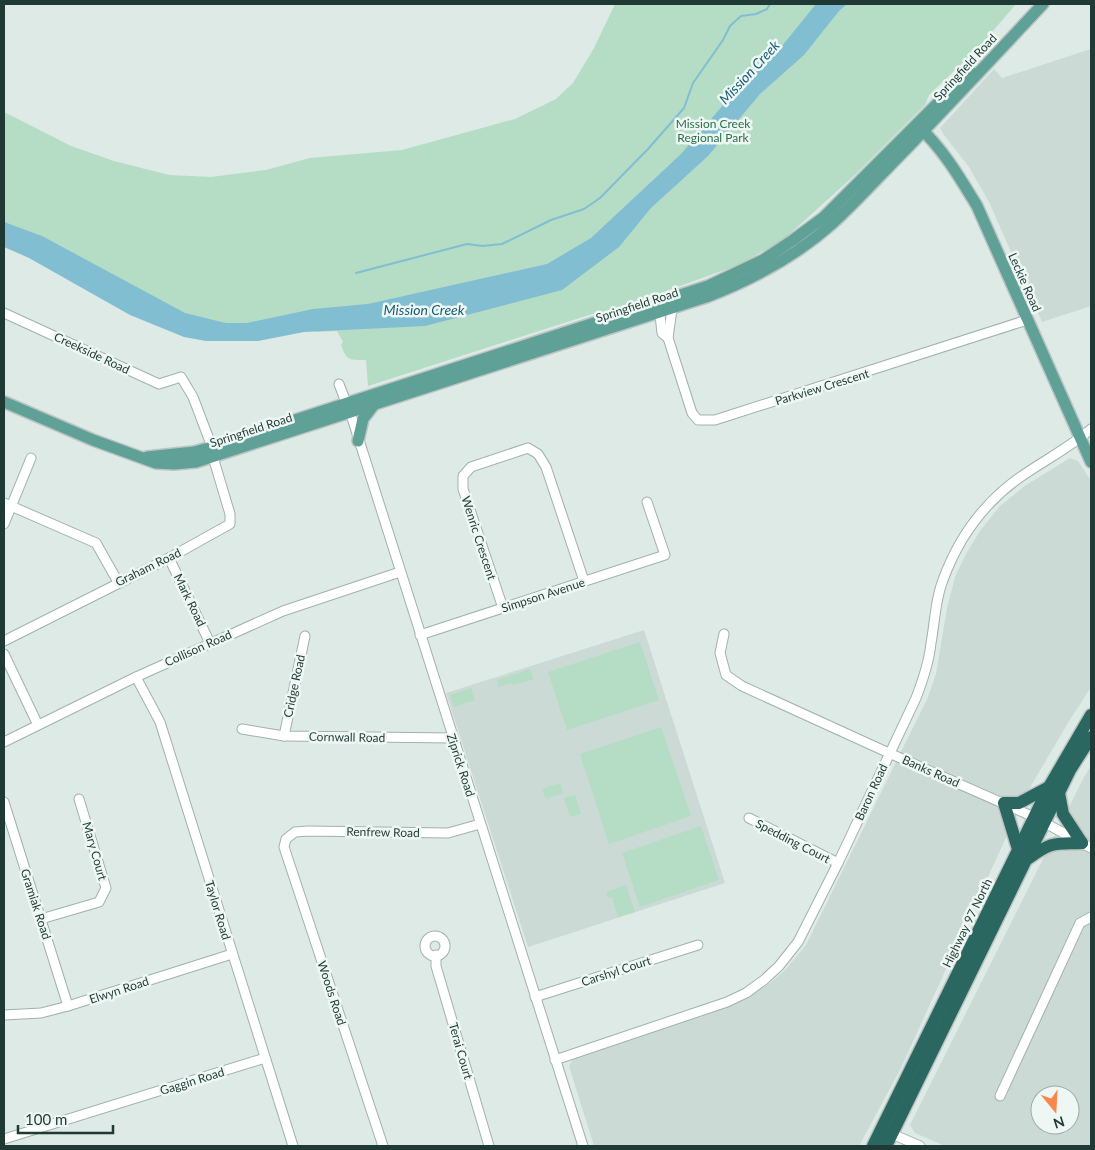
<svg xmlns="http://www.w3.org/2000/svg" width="1095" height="1150" viewBox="0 0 1095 1150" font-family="Lato,sans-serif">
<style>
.built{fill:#ccdad5;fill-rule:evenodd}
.green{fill:#b5dcc4}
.water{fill:#82bed2}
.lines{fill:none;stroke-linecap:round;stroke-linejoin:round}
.stream{stroke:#82bed2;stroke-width:2}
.minor-casing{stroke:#a0b2ad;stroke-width:11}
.major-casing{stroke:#bcc4c2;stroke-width:14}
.highway-casing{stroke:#bcc4c2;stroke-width:15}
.minor{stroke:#fff;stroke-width:9}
.major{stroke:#60a197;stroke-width:11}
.highway{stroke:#2a6760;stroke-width:12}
.labels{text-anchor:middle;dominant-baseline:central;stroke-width:5;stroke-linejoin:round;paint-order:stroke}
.street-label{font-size:12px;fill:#1f3a35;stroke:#eef7f3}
.park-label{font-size:12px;fill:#28714c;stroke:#eef7f3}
.water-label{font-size:14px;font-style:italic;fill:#185d77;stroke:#eef7f3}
</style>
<rect width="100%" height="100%" fill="#ddeae6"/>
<g class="built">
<polygon points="1091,49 1091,306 1042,322 989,202 969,167 944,135 940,128 994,69 1002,78"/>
<polygon points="1070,458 1078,461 1091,481 1091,687 1068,723 1025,796 900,1070 859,1146 594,1146 569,1066 574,1057 731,1004 751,995 768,985 786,969 806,945 928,697 936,674 947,608 955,577 966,554 980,531 1000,506 1026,485"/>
<polygon points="644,630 725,883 528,947 446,693"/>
<path d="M1091,766V1146H945L915,1133L910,1125L1084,777ZM1040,1095H1070V1125H1040Z"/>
</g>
<g class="green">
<path d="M615,4H1016L981,45L929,95L925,105L858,172L783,240L738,265L600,315L592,314L368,386L366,360C349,360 347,361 341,345L343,342L337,331L316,332L312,321L233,325L187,318L4,225V112L71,146L114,161L169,175L211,177L266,170L310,158L402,150L515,119L556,99L573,83L594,48Z"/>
<polygon points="640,642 659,700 567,730 548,672"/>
<polygon points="530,669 534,679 514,685 511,683 499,687 497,680"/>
<polygon points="471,688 475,700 454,707 450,695"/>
<polygon points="661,727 691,816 609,844 580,754"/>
<polygon points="560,783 563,793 546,799 542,789"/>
<polygon points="575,795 581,814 570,817 564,798"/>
<polygon points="701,826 719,880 640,907 622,853"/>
<polygon points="626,885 635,912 618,917 612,897 608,898 606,892"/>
</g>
<polygon class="water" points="816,4 847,4 839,11 804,55 760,94 708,156 651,208 619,247 562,290 425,326 304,332 258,341 206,341 184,337 130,315 29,258 4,247 4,222 42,236 185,313 226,323 247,323 313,309 368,304 547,264 591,238 681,154 736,90 782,46"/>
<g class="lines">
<polyline class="stream" points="356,273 467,244 483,246 502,244 551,220 584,209 600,198 648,149 684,108 693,83 723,40 730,26 741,16 756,14 767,9 770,4"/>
<defs>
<g id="minor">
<polyline points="659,306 662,333 668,338"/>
<polyline points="672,309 668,338 692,413 698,420 715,420 1027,320"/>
<polyline points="4,313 159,384 181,377 193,397 212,447"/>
<polyline points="339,384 353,421 583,1146"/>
<polyline points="4,503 96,543 118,582"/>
<polyline points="4,524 31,458"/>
<polyline points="169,558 210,643"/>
<polyline points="503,608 463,489 463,476 471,467 528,448 538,454 546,467 584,581"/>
<polyline points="724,634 720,653 726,675 742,686 889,753 1034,817 1091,848"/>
<polyline points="420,635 665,555 647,502"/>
<polyline points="4,641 169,558 230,524 230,514 213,457"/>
<polyline points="4,654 38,725"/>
<polyline points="136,677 160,722 293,1146"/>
<polyline points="242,729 284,736 453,738"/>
<polyline points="284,736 305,636"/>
<polyline points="4,742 136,677 283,611 400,572"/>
<polyline points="4,802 68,1006"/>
<polyline points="749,818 838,863"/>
<polyline points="41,919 99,902 106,888 79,799"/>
<circle cx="435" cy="946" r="10"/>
<polyline points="436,955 436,966 489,1146"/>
<polyline points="535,997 698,945"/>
<polyline points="4,1015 41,1013 68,1006 232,954"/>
<path d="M555,1060L727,1002L746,993L764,980L779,966L798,942L838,863L916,698C923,680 929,663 931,643C935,622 935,600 943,580C958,539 984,503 1019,478C1043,461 1069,448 1091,429"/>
<polyline points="1000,1096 1080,923 1091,917"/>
<polyline points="892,1134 920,1146"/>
<polyline points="4,1139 265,1058"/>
<polyline points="383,1146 284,847 286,839 295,832 308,831 448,833 480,824"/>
</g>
<g id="major">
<path d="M919,127C943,149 960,178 977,206L1091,462"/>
<path d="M4,402L93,440L156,463L174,464L196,462L709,296C753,279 797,255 833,223C860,198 884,171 910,145C955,98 999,51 1043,4"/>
<polyline points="358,441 363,419 373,406"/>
<polyline points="147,457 194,452 212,447 708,286 763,260 793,240 824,217 970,71"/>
</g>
<g id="highway">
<polyline points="1059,793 1063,814 1082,843"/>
<polyline points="1018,849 1004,803 1019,803 1049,787"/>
<path d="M1029,858C1052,841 1055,844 1082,843"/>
<polyline points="873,1146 1049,787 1091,715"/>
<polyline points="886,1146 1070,770 1091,737"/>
</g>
</defs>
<use href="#minor" class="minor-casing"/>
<use href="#major" class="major-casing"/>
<use href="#highway" class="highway-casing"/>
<use href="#minor" class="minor"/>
<use href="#major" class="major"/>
<use href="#highway" class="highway"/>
</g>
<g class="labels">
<g class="street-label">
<text transform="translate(965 67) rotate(-47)">Springfield Road</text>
<text transform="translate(1025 282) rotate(66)">Leckie Road</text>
<text transform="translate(637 305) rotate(-18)">Springfield Road</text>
<text transform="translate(92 353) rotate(25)">Creekside Road</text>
<text transform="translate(822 387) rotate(-17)">Parkview Crescent</text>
<text transform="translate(251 430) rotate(-18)">Springfield Road</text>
<text transform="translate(479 538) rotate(72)">Wenric Crescent</text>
<text transform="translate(148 567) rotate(-26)">Graham Road</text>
<text transform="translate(543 595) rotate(-18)">Simpson Avenue</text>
<text transform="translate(190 600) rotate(64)">Mark Road</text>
<text transform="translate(198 648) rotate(-24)">Collison Road</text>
<text transform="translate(294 686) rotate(-78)">Cridge Road</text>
<text transform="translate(347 737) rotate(1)">Cornwall Road</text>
<text transform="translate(461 765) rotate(72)">Ziprick Road</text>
<text transform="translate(931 771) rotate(24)">Banks Road</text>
<text transform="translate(871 792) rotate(-65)">Baron Road</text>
<text transform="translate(383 832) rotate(1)">Renfrew Road</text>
<text transform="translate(793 841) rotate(27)">Spedding Court</text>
<text transform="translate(95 851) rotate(74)">Mary Court</text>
<text transform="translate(36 904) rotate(72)">Gramiak Road</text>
<text transform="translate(218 910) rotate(73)">Taylor Road</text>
<text transform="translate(967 923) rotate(-64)">Highway 97 North</text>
<text transform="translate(616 971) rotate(-18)">Carshyl Court</text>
<text transform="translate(119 990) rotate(-18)">Elwyn Road</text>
<text transform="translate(332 993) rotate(72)">Woods Road</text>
<text transform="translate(461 1051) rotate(74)">Terai Court</text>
<text transform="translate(192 1081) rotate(-17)">Gaggin Road</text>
</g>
<g class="park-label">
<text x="713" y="123">Mission Creek<tspan x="713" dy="14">Regional Park</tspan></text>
</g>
<g class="water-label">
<text transform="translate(749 72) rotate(-47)">Mission Creek</text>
<text x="424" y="309">Mission Creek</text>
</g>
</g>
<rect width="1095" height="1150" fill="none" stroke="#1f3a35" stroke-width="10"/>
<g transform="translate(1055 1110) rotate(162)"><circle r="24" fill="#eef7f3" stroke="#9baba7"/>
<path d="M0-4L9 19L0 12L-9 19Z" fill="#f7894f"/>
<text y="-8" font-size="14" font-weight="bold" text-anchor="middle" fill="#1f3a35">N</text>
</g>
<path d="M18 1125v8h95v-8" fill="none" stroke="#1f3a35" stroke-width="2.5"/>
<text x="25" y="1125" font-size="15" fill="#1f3a35" stroke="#eef7f3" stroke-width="4" paint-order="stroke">100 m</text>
</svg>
